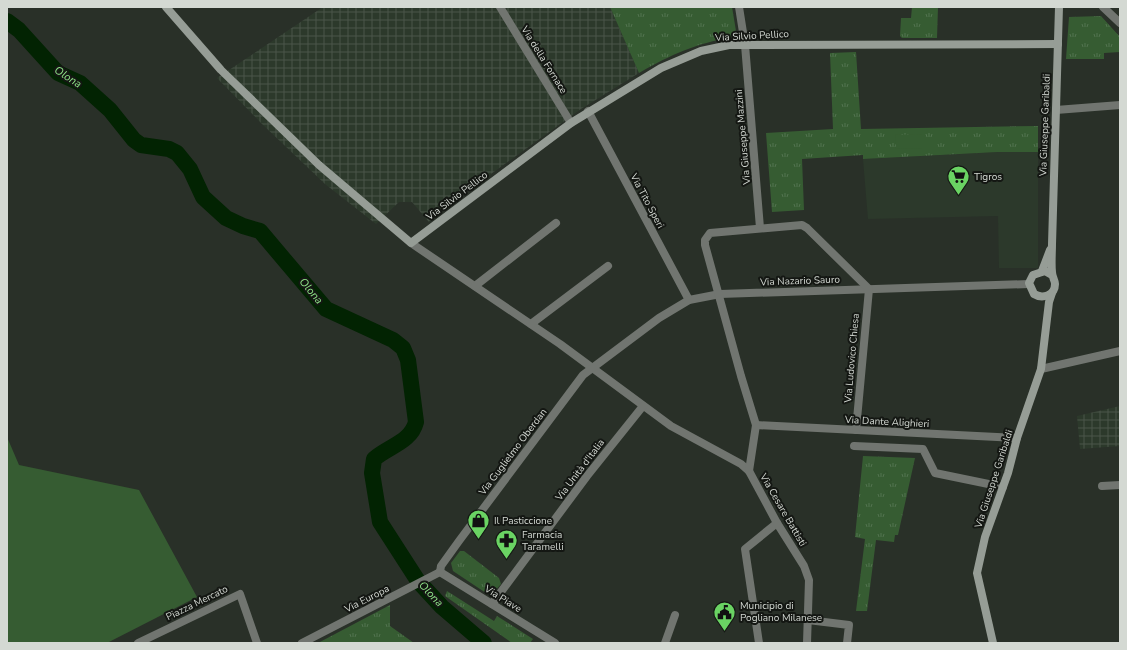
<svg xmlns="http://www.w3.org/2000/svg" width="1127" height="650" viewBox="0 0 1127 650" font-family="'Nunito Sans',sans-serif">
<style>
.built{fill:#2c392b}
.industrial{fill:url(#industrial-grid)}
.grass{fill:url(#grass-tufts)}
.pitch{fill:#365c32}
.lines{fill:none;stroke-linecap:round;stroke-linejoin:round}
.river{stroke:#022302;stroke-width:16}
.street{stroke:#717570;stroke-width:8}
.secondary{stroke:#969d96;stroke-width:8}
.labels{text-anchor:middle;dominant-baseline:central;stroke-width:4;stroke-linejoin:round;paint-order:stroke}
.street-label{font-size:10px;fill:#d4d9d3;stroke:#141713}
.poi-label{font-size:10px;fill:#d4d9d3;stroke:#141713;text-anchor:start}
.water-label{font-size:11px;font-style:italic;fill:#8fe488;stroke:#141713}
</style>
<defs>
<pattern id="industrial-grid" width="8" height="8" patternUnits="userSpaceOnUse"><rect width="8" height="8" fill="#2c392b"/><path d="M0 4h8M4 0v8" fill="none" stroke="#4a5549"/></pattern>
<pattern id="grass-tufts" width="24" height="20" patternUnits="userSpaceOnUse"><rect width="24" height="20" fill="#365c32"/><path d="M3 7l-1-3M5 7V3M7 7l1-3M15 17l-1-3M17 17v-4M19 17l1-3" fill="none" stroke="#52734f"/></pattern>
</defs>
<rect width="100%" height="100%" fill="#293028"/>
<polygon class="built" points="998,152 1038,152 1038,268 999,268 998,216 868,219 863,159"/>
<g class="industrial">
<polygon points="323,7 610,7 639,73 581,109 448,205 429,222 412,202 399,202 376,224 325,184 262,124 217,78"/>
<polygon points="1120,406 1120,446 1080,449 1077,416"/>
</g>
<g class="grass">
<path d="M610,7H732L736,31L732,37C695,44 672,54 639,73Z"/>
<polygon points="912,7 938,7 937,38 902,38 900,36 901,18 911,18"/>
<polygon points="1101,16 1120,37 1120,52 1104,53 1104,59 1066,59 1069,17"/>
<polygon points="856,52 861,129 1038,126 1038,152 998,152 863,159 863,155 802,159 804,210 772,212 766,133 833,129 830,53"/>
<polygon points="863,456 915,458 898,535 895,535 894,542 876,540 867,611 856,611 865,539 855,537"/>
<polygon points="460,551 464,551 499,578 501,584 495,591 486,593 453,571 451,563"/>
<polygon points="447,591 494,621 497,616 533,639 530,643 512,643 445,596"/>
<polygon points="390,605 390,626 414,643 318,643"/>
</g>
<g class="pitch">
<polygon points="922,134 922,148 896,149 895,135"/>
<polygon points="7,437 19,465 139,490 197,597 107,643 7,643"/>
</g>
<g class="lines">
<path class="river" d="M7,21L19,30L58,73L80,83L110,110L134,140L141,145L169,149L177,153L190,169L203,197L226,218L243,226L260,231L326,309L393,340L403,348L408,360L416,422C411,442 389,446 374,459L372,473L380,522L418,581L442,607L484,643"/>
<g class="street">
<polyline points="500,7 571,123"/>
<polyline points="739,7 745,45 760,228"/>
<polyline points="1103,7 1120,23"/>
<polyline points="1056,110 1120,105"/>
<polyline points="588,111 689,300"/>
<polyline points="411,243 560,344 671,426 741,464 749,471"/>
<polyline points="475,286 556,223"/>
<polyline points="531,324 608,266"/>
<polyline points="1041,369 1120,351"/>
<polyline points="756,425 1017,438"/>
<polyline points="854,446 923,449 935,473 1003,487"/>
<polyline points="1102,486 1120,485"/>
<polyline points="440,572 441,566 459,541 583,375 659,318 689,300 720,294 1029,284"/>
<polyline points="440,572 555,643"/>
<polyline points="492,604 587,476 643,406"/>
<polyline points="808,620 849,625 847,643"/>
<polyline points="138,643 240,594 257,643"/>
<polyline points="302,643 440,572"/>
<polyline points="665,643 675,615"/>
<polyline points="759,643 745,549 777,523"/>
<polyline points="807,643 809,580 804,566 777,523 749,471 756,425 741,376 705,245 705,240 710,233 802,225 807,228 869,289 856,430"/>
</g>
<g class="secondary">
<polyline points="166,7 221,70 319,165 411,243 571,123 661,68 701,51 729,45 745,45 1058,44"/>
<polyline points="1042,271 1050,250"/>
<path d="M1052,275L1045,271L1033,275L1029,283L1034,294C1042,299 1055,296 1055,284C1055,280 1052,277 1052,272C1051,263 1052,253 1052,244L1059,7"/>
<polyline points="993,643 977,573 985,537 1008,473 1017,438 1041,369 1049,302 1052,293"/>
</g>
</g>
<defs>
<symbol id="supermarket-pin" viewBox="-11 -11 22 30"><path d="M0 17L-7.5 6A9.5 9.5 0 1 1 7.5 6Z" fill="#6ad363" stroke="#141713"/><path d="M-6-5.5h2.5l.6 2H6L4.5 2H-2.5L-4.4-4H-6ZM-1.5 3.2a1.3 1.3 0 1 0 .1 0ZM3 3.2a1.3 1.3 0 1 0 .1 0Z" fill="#111"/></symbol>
<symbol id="shop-pin" viewBox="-11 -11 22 30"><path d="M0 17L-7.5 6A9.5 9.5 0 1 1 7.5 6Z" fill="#6ad363" stroke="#141713"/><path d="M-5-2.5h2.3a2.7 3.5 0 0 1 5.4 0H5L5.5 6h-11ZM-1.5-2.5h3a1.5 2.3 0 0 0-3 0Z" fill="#111"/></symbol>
<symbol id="pharmacy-pin" viewBox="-11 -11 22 30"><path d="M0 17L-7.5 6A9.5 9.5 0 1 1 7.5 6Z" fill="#6ad363" stroke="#141713"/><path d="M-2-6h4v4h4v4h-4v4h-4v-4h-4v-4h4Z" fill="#111"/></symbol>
<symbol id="civic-pin" viewBox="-11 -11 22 30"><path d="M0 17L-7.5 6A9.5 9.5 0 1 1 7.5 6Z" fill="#6ad363" stroke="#141713"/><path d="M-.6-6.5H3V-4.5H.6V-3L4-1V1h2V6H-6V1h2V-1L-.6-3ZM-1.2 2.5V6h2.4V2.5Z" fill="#111"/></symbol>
</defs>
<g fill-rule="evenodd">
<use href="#supermarket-pin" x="946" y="164" width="25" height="34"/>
<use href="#shop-pin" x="466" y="508" width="25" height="34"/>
<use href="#pharmacy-pin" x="494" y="528" width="25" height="34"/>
<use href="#civic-pin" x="712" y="600" width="25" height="34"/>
</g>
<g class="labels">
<g class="street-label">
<text transform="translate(752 36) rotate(-3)">Via Silvio Pellico</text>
<text transform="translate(544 60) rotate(58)">Via della Fornace</text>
<text transform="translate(1045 125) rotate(-88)">Via Giuseppe Garibaldi</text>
<text transform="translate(743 137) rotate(-95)">Via Giuseppe Mazzini</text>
<text transform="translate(457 196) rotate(-37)">Via Silvio Pellico</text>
<text transform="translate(647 201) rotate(62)">Via Tito Speri</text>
<text transform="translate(800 281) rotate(-2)">Via Nazario Sauro</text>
<text transform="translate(852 358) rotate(-85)">Via Ludovico Chiesa</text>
<text transform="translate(887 422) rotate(3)">Via Dante Alighieri</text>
<text transform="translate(513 452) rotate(-53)">Via Guglielmo Oberdan</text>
<text transform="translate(580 470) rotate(-53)">Via Unità d'Italia</text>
<text transform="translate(994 479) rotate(-72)">Via Giuseppe Garibaldi</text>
<text transform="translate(783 510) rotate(60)">Via Cesare Battisti</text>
<text transform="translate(367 599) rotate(-27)">Via Europa</text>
<text transform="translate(503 599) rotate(32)">Via Piave</text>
<text transform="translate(197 603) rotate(-26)">Piazza Mercato</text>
</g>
<g class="poi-label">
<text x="974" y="177">Tigros</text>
<text x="494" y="521">Il Pasticcione</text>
<text x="522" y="535">Farmacia<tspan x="522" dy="12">Taramelli</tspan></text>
<text x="740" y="606">Municipio di<tspan x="740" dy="12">Pogliano Milanese</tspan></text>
</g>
<g class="water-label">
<text transform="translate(68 77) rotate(33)">Olona</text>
<text transform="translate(311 291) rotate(50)">Olona</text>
<text transform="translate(431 594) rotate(47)">Olona</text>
</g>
</g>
<rect width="1127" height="650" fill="none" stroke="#d4d9d3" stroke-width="16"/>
</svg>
